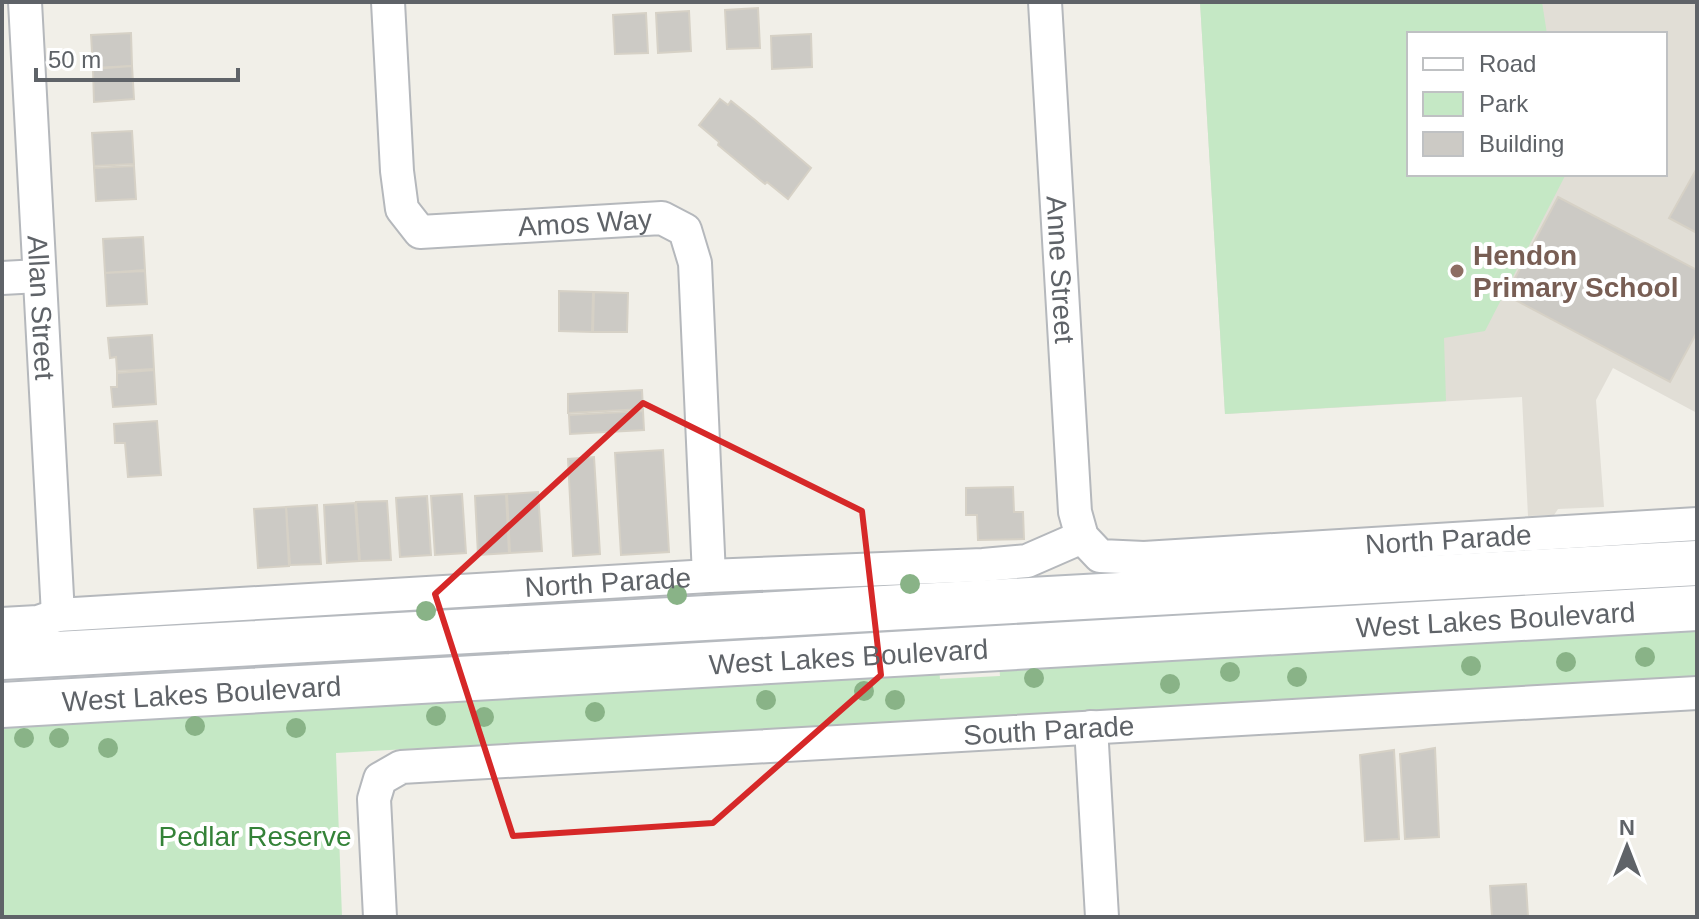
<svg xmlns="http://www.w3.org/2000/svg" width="1699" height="919" viewBox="0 0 1699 919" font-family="Helvetica,sans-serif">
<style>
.education{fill:#e1ded6;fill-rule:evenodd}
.green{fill:#c5e8c5}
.building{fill:#cccac5;stroke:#d6d1c6;stroke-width:2}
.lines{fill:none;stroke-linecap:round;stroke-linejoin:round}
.street-casing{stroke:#b5b8bc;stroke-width:36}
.secondary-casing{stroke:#b6babf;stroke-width:48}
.street{stroke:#fff;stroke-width:32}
.secondary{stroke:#fff;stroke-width:44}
.tree{fill:#89b387}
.marked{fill:none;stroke:#d62828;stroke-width:6;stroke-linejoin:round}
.education-dot{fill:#8d6e63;stroke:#fff;stroke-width:3}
.labels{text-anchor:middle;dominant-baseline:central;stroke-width:8;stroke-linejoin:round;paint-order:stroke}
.street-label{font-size:28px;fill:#5f6368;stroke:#fff}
.education-label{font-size:28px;font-weight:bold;fill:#785e54;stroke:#fff;text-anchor:start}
.park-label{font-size:28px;fill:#348238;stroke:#fff}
</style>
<rect width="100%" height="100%" fill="#f1efe8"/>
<path class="education" d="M1200,2H1697V413L1613,368L1596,400L1604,507L1558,509L1554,515L1528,516L1522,397L1225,414ZM1409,34H1665V174H1409Z"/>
<g class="green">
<polygon points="1200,2 1542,2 1547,34 1409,34 1409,174 1566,174 1485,331 1444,338 1446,401 1225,414"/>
<polygon points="1697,625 1697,677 336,753 342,917 2,917 2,719 939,667 940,679 1000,676 999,664"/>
</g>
<g class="building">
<polygon points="758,8 760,48 727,49 725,10"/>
<polygon points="689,11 691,51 658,53 656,13"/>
<polygon points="646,13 648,53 615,54 613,15"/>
<polygon points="131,33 132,66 93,68 91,35"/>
<polygon points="811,34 812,67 772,69 771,36"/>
<polygon points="132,66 134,99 94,102 93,69"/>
<polygon points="720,99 728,105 731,101 755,120 811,168 788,199 767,182 765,184 718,145 719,142 699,125"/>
<polygon points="132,131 134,164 94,166 92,133"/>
<polygon points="134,166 136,199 96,201 94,168"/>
<polygon points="1697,168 1697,233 1669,218"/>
<polygon points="1558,197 1697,270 1697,332 1670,382 1506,295"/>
<polygon points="143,237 145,270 105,273 103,239"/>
<polygon points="145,271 147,304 107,306 105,273"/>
<polygon points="559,291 593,292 592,332 559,331"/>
<polygon points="594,292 628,293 627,332 593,332"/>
<polygon points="152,335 154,369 117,371 116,357 110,358 108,338"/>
<polygon points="154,370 156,404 113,407 111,387 117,387 117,373"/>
<polygon points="642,390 643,409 568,413 568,394"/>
<polygon points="643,411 644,430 570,434 569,415"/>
<polygon points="157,421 161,475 128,477 125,443 115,443 114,424"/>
<polygon points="663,450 669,552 621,555 615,453"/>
<polygon points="594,457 600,554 573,556 568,459"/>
<polygon points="1013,487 1014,512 1023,512 1024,539 978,540 977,515 966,515 966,488"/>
<polygon points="538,492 542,551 510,553 507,494"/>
<polygon points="462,494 466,553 435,555 431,496"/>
<polygon points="506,494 509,553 478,555 475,496"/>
<polygon points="427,496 431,555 400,557 396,498"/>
<polygon points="387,501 391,560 360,561 356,502"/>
<polygon points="355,503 359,561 327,563 324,505"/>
<polygon points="317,505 321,564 290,565 286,507"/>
<polygon points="286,507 289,566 258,568 254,509"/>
<polygon points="1435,748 1439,837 1405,839 1400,754"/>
<polygon points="1394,750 1399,839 1365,841 1360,755"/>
<polygon points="1526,884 1528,917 1492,917 1490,886"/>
</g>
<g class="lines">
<defs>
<g id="street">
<path id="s1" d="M25,2L58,615"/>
<path id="s2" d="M388,2L397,171L402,209L420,232L662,218L685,230L695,263L709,576"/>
<path id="s3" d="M1045,2L1075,512L1082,537L1100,556L1144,558L1697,524"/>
<polyline points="2,278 39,276"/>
<path id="s4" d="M2,624L38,622L58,615L709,576L983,565L1027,561L1082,537"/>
<polyline points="1091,727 1102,917"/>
<path id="s5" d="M380,917L374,799L380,779L401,767L1697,693"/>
</g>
<g id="secondary">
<polyline points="2,657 1697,563"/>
<path id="s6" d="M2,705L1697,608"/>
</g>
</defs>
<use href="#street" class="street-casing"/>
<use href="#secondary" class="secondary-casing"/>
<use href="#street" class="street"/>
<use href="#secondary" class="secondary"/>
</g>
<g class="tree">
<circle cx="910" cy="584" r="10"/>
<circle cx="677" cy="595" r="10"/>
<circle cx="426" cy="611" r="10"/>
<circle cx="1645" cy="657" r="10"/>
<circle cx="1566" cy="662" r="10"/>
<circle cx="1471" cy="666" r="10"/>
<circle cx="1230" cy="672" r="10"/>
<circle cx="1297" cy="677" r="10"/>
<circle cx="1034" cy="678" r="10"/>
<circle cx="1170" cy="684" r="10"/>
<circle cx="864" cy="691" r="10"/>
<circle cx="766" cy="700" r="10"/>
<circle cx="895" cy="700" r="10"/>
<circle cx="595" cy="712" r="10"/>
<circle cx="436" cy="716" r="10"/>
<circle cx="484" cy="717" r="10"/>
<circle cx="195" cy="726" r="10"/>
<circle cx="296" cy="728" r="10"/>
<circle cx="24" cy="738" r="10"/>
<circle cx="59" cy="738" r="10"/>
<circle cx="108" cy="748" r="10"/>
</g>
<path class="marked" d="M643,403L862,511L881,675L713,823L513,836L435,594Z"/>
<circle class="education-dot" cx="1457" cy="271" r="8"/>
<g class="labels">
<g class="street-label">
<text stroke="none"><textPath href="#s2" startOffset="402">Amos Way</textPath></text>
<text stroke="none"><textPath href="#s3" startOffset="268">Anne Street</textPath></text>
<text stroke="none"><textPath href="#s1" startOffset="306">Allan Street</textPath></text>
<text stroke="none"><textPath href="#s3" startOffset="912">North Parade</textPath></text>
<text stroke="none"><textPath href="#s4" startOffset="608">North Parade</textPath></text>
<text stroke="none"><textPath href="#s6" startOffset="1496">West Lakes Boulevard</textPath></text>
<text stroke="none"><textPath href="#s6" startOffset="848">West Lakes Boulevard</textPath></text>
<text stroke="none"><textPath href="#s6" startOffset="200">West Lakes Boulevard</textPath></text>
<text stroke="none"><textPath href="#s5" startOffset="812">South Parade</textPath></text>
</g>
<g class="education-label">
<text x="1473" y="255">Hendon<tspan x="1473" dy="32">Primary School</tspan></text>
</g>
<g class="park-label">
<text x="255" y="836">Pedlar Reserve</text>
</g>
</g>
<rect width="1699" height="919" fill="none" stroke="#5f6368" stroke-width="8"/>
<rect x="1407" y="32" width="260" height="144" fill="#ffffff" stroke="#bfc1c3" stroke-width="2"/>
<rect x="1423" y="58" width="40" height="12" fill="#ffffff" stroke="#bfc1c3" stroke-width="2"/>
<text x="1479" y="72" font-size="24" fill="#5f6368">Road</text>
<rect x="1423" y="92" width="40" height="24" fill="#c5e8c5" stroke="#bfc1c3" stroke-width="2"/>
<text x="1479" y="112" font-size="24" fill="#5f6368">Park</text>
<rect x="1423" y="132" width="40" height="24" fill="#cccac5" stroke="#bfc1c3" stroke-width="2"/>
<text x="1479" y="152" font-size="24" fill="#5f6368">Building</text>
<g transform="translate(1627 847)" stroke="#ffffff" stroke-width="6" paint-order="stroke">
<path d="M0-6L14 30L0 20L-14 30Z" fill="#5f6368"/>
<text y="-12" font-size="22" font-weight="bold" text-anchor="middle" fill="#5f6368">N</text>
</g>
<path d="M36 68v12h202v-12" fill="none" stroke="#5f6368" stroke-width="4"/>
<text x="48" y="68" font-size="24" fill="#5f6368" stroke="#ffffff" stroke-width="6" paint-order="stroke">50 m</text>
</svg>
